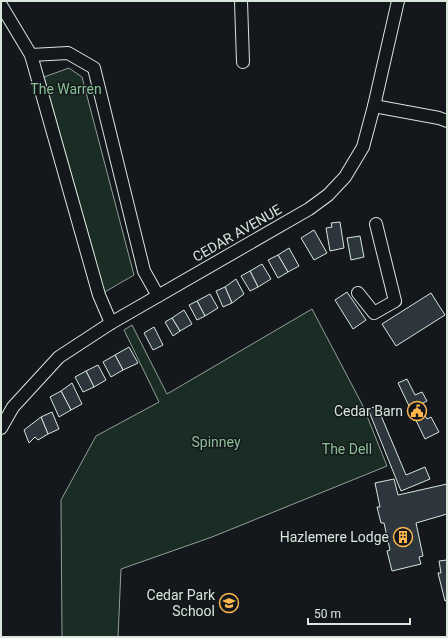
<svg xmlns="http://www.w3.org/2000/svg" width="448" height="638" viewBox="0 0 448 638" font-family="Roboto,sans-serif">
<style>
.green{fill:#1a2d24;stroke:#939e99}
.building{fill:#2c363c;stroke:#d8e6dc}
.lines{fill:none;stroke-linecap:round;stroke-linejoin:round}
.street-casing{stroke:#d8e6dc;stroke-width:14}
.street{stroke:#14181c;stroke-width:12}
.labels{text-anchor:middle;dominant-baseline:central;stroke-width:3;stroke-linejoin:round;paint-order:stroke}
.park-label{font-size:14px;fill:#8ac095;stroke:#14181c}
.street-label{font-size:14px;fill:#d8e6dc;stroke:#14181c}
.poi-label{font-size:14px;fill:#d8e6dc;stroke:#14181c;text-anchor:end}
</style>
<rect width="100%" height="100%" fill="#14181c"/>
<g class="green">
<polygon points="69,68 82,77 134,275 103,293 94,254 44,77"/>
<polygon points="312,309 363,406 387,466 212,537 121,569 118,637 62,637 61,500 96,436 159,402 124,330 132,325 167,394"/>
</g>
<g class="building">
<polygon points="340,222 344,248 330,251 326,228 332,227 331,223"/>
<polygon points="314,230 327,253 314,260 301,238"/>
<polygon points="360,236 364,257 351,260 347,238"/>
<polygon points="289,248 299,266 288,272 278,255"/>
<polygon points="278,255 288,272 278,278 268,260"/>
<polygon points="262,264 271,279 258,287 250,271"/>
<polygon points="250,271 258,287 250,291 241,276"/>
<polygon points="236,279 244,294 232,303 225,287"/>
<polygon points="225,287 232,303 223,307 216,291"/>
<polygon points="347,292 366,320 353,329 335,300"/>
<polygon points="431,293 445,315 396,346 382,324"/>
<polygon points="210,294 218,308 205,316 197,301"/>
<polygon points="197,301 205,316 197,320 189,305"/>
<polygon points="184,310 192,324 180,331 172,318"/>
<polygon points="172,318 180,331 173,336 165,322"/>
<polygon points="154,327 163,345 153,350 144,333"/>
<polygon points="129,347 138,363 123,370 115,355"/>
<polygon points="115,355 123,370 111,377 103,362"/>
<polygon points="98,365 106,380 94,387 86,371"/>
<polygon points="86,371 94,387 83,392 75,377"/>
<polygon points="407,379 415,395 422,392 427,401 419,405 427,419 431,417 439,432 425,439 398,383"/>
<polygon points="72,383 82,404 71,410 61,391"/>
<polygon points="61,391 71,410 59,417 50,397"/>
<polygon points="377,406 406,475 425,467 430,479 401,491 368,409"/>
<polygon points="52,412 59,429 48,434 41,417"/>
<polygon points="41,417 48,434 38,440 35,437 29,443 24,430"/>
<polygon points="394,479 398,495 447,484 447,514 416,523 423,556 419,557 421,564 392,571 387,551 390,550 384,523 381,523 377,507 380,507 375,483"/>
<polygon points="447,560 447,600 445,601 438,573 441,573 439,561"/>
</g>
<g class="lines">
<defs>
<g id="street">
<polyline points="241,1 243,62"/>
<polyline points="1,5 31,55 99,295 111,323"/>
<polyline points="31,55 68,53 94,68 144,271 158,296"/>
<polyline points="374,106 439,118 447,121"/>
<polyline points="358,293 374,313 395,301 376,224"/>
<polyline points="1,428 13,407 59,357 111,323 309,209 328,195 345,177 363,147 374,106 398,1"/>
</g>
</defs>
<use href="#street" class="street-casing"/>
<use href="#street" class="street"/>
</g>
<defs>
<symbol id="civic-ring" viewBox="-11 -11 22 22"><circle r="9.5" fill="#14181c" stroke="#ffb74d" stroke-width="1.5"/><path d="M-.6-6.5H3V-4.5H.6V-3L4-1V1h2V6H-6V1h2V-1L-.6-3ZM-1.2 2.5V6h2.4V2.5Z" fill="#ffb74d"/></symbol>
<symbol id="building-ring" viewBox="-11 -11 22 22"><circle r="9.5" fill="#14181c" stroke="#ffb74d" stroke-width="1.5"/><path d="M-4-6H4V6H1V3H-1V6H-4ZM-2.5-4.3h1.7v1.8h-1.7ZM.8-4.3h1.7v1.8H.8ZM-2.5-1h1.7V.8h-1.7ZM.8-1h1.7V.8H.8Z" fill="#ffb74d"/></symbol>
<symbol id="school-ring" viewBox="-11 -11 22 22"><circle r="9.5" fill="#14181c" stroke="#ffb74d" stroke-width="1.5"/><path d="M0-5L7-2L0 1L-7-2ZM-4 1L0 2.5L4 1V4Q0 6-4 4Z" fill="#ffb74d"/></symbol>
</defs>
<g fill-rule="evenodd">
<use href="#civic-ring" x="406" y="400" width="22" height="22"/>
<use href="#building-ring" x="392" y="526" width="22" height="22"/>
<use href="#school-ring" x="218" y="592" width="22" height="22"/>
</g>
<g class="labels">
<g class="park-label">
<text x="66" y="89">The Warren</text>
<text x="216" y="442">Spinney</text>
<text x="347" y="449">The Dell</text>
</g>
<g class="street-label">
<text transform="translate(237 233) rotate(-30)">CEDAR AVENUE</text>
</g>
<g class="poi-label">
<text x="403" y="411">Cedar Barn</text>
<text x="389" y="537">Hazlemere Lodge</text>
<text x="215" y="595">Cedar Park<tspan x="215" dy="16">School</tspan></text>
</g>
</g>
<rect width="448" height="638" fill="none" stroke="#d8e6dc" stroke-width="4"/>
<path d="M308 618v6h102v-6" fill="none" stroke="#d8e6dc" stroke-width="2"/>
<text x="314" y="618" font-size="12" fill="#d8e6dc" stroke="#14181c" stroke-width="3" paint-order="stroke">50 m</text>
</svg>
